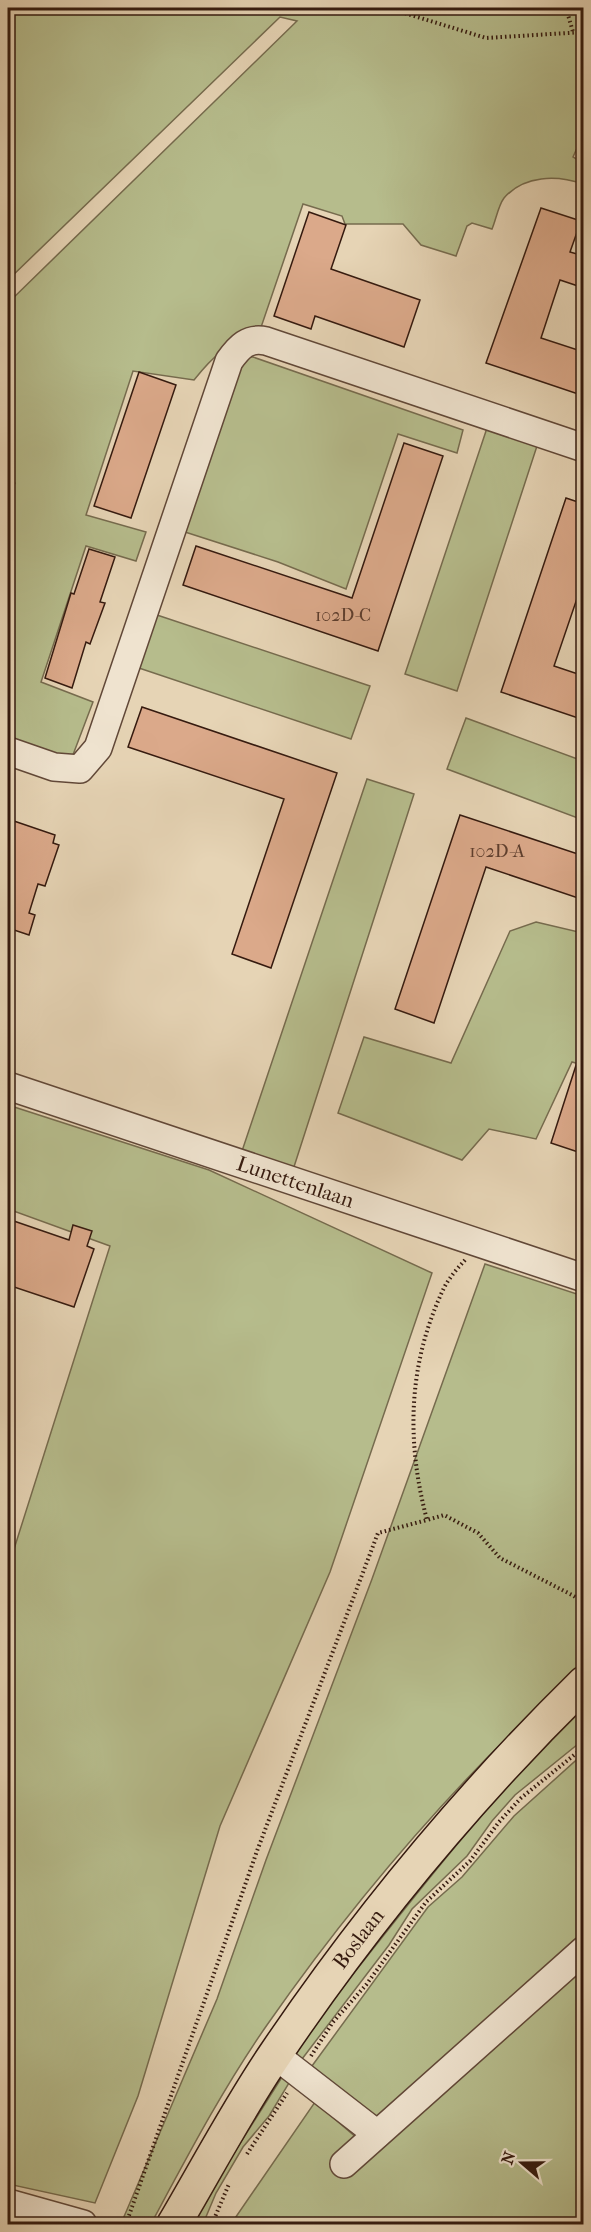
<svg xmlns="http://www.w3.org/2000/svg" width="591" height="2232" viewBox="0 0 591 2232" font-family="'IM FELL French Canon',serif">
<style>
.green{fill:#b6bc8c;stroke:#766b4e;stroke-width:1.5}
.building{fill:#dba98a;stroke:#351a0f;stroke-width:1.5}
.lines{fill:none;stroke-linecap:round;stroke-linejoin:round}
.minor-casing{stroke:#614838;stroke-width:30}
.major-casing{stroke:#351a0f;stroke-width:36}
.path{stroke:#351a0f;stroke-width:4;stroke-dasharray:1.5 3;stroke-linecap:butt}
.minor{stroke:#efe3cf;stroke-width:27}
.major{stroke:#e6d4b5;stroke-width:33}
.labels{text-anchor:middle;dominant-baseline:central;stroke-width:4.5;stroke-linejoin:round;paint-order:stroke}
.number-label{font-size:18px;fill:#5e3e2e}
.street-label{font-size:21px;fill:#351a0f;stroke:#efe3cf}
</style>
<rect width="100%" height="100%" fill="#e6d4b5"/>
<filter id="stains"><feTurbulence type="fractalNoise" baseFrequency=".00333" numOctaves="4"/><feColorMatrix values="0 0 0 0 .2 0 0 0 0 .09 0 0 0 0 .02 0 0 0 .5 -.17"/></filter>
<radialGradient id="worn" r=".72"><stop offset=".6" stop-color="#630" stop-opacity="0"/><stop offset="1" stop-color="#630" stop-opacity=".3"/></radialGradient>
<g class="green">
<path d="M8,8H583V135L573,157L583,163V184C557,175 524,175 504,198C498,206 496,220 492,229L472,223L467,226L456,256L421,245L403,224H345L342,216L303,204L256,342C228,339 210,360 194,380L133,371L86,515L146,532L136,561L86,546L41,682L93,702L71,760L8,737V497L15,483L8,475V303L297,21L280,17L8,280Z"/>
<polygon points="241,356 253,357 463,430 457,453 398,434 346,589 278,562 185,532"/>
<polygon points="487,428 537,446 457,691 405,674"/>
<polygon points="151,613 370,686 351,739 130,665"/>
<polygon points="466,718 583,761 583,820 447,769"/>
<polygon points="367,779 414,794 292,1173 241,1154"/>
<polygon points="536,922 583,933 583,1065 572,1062 536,1139 489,1129 462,1160 338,1113 364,1037 451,1063 510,931"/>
<polygon points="8,1105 209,1170 432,1273 330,1572 220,1826 138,2096 95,2203 8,2184 8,1568 110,1246 8,1209"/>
<path d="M485,1264L583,1296V1665C465,1772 359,1893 267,2025C223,2088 187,2157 151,2224H139L123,2219L217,1999L266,1860L372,1579Z"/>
<path d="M583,1705V1740L515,1795L492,1821L467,1856L412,1909L389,1945L302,2059L290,2054C385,1935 475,1813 583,1705Z"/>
<polygon points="583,1754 583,1937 374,2120 312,2066 428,1907 462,1877 514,1816"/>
<polygon points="583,1967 583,2224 231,2224 315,2102 358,2139 331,2160 344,2174"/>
<polygon points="282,2077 289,2083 269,2116 243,2147 216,2193 203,2224 189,2224"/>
</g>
<g class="building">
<polygon points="541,208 581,221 570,252 584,256 584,271 578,286 560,280 541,338 584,352 584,396 486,363"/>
<polygon points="309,212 346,225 331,269 420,300 404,347 315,316 311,329 274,316"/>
<polygon points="139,372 176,385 131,518 94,506"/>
<polygon points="404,443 443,456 378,651 183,585 196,546 352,598"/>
<polygon points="566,498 584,504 584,578 554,666 584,676 584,720 501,692"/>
<polygon points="89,549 115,557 100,602 105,603 90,644 86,642 72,688 45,678 71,593 74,594"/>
<polygon points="142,707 337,773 271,968 232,954 284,799 128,747"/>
<polygon points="460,815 584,856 584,900 486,867 434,1023 395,1009"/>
<polygon points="11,820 55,835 53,843 59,845 45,886 38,884 29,913 35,915 29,935 8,928 8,830"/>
<polygon points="580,1053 584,1054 584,1154 551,1143"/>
<polygon points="8,1219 69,1240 73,1225 92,1231 87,1246 94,1249 74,1307 8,1285"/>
</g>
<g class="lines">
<defs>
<g id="minor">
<path d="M8,751L54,767L80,769L98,748L229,361C239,347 248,337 266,341L584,448"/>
<path id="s1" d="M8,1086L584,1278"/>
<polyline points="275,2055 377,2134"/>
<polyline points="344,2164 584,1950"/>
<polyline points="8,2203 83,2224"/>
</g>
<g id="major">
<path id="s2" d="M174,2224C207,2168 239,2107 276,2053C366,1920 469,1796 584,1683"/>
</g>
</defs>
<use href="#minor" class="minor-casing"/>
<use href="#major" class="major-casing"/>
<g class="path">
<polyline points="388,8 486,38 584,32"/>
<polyline points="566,8 573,32"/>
<path d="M465,1260C457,1269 448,1279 443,1290C408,1364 406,1441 427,1520L444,1515L478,1533L500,1558L574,1596L584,1605"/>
<polyline points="311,2056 333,2022 366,1985 426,1902 470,1861 499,1822 521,1798 584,1747"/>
<polyline points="247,2154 287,2093"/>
<polyline points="126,2224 257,1851 378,1533 427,1520"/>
<polyline points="212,2224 229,2184"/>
</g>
<use href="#minor" class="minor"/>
<use href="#major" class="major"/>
</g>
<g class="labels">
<g class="number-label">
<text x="343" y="615">102D-C</text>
<text x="497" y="851">102D-A</text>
</g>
<g class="street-label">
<text stroke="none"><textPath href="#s1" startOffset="303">Lunettenlaan</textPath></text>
<text stroke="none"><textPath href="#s2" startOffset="340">Boslaan</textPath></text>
</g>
</g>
<rect width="591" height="2232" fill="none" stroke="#e6d4b5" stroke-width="30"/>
<rect x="9" y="9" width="573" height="2214" fill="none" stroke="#351a0f" stroke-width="3"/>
<rect x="15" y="15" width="561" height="2202" fill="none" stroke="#351a0f" stroke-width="1.5"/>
<g transform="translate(522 2163) rotate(290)" stroke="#efe3cf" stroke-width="4.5" paint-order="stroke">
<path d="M0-4.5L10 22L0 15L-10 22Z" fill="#351a0f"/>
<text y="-9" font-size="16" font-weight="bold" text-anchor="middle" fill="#351a0f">N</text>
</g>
<rect width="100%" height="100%" filter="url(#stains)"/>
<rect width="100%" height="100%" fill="url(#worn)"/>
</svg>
